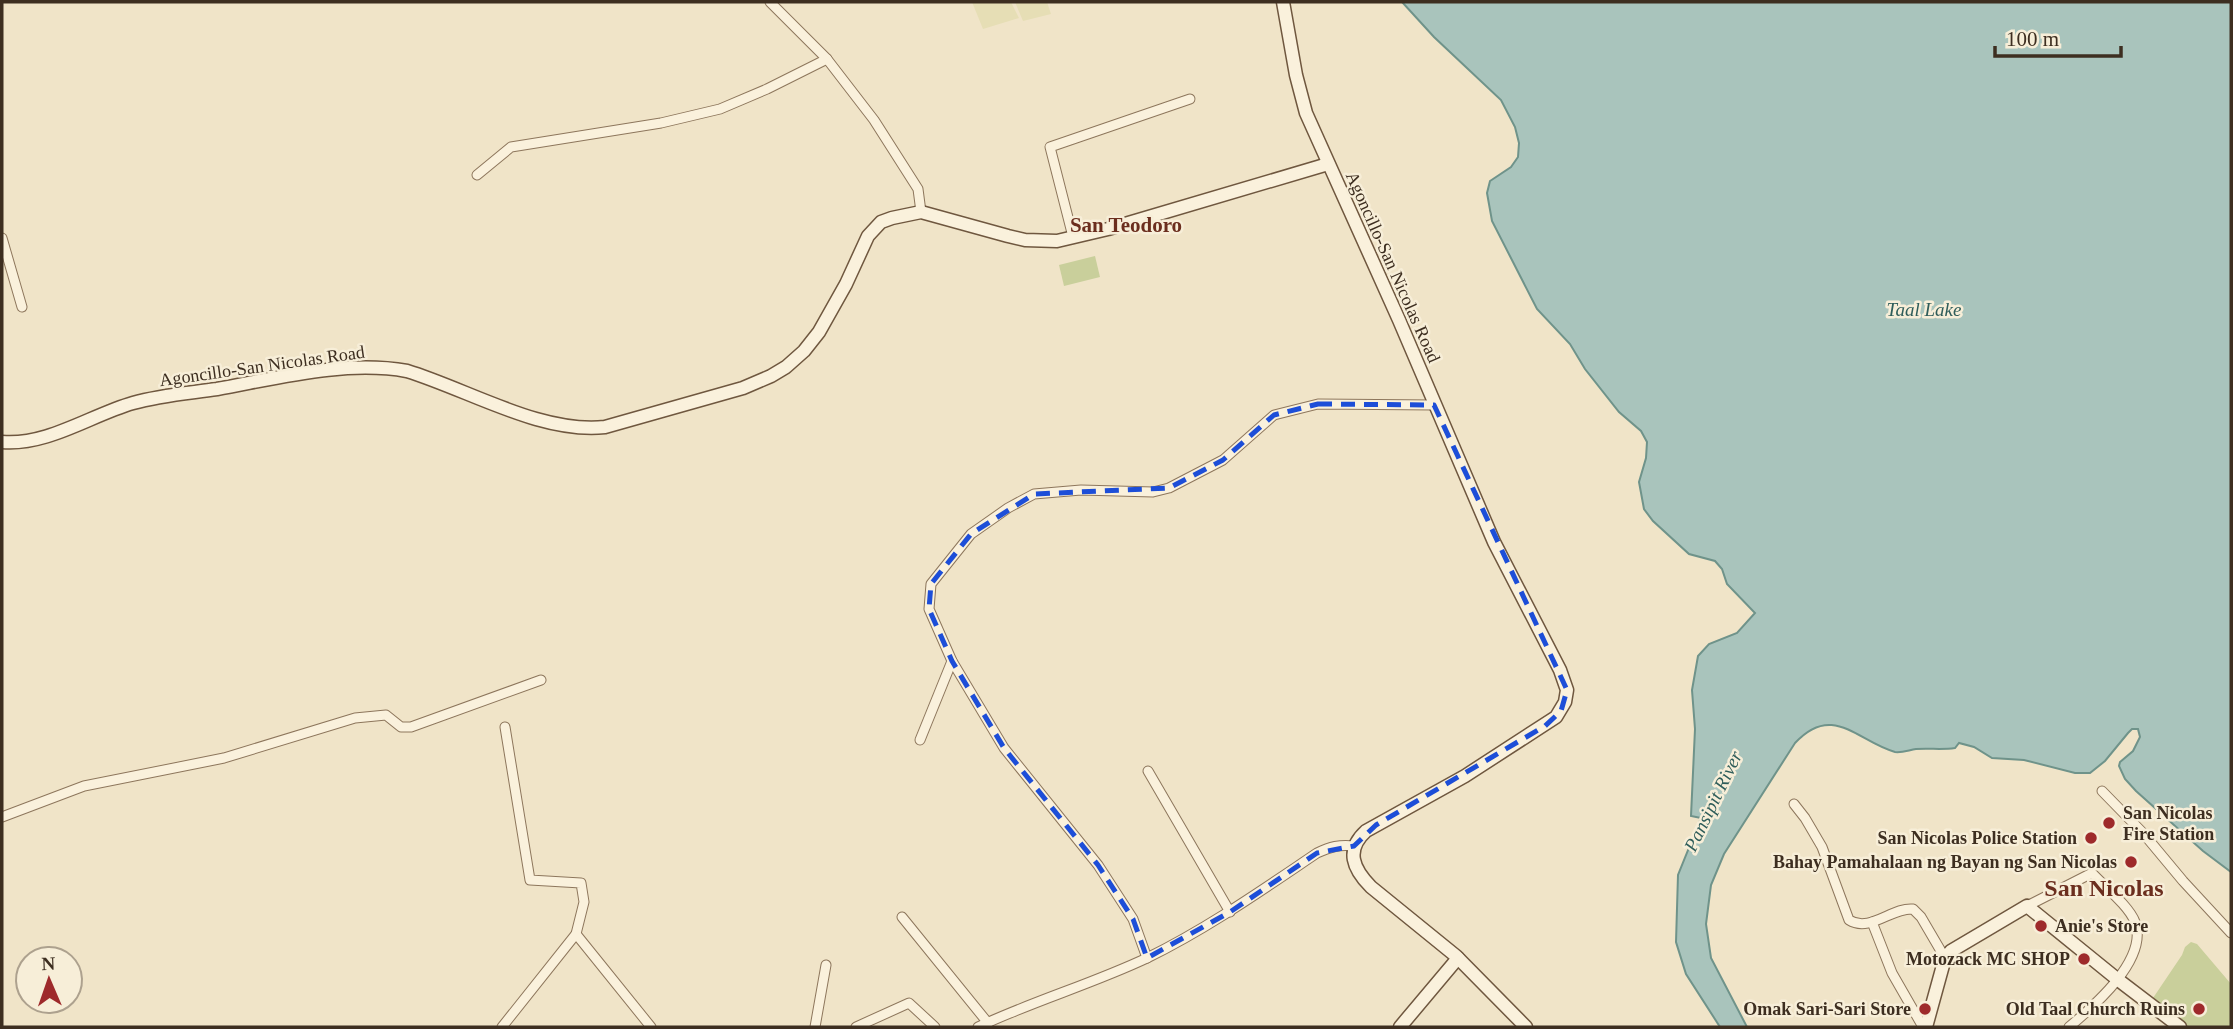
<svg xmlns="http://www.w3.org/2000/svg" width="2233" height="1029" viewBox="0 0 2233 1029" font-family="Georgia,serif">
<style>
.farmland{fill:#e6deb5}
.green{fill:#c9cf9b}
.water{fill:#a9c4bc;stroke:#6f938a;stroke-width:2}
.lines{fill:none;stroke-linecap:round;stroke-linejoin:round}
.street-casing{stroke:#8d765c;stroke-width:11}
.secondary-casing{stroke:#6f573f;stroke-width:15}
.street{stroke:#faf1dc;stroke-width:9}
.secondary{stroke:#faf1dc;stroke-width:12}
.marked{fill:none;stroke:#1d4ed8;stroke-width:5;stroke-dasharray:14 9;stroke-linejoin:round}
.poi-dot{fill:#9e2a2b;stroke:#f7eed8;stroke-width:2.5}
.labels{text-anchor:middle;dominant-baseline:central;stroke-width:5;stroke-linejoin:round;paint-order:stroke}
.street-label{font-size:18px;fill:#3d2e20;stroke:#f7eed8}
.poi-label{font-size:18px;font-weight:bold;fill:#3d2e20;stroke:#f7eed8;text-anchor:end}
.water-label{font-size:19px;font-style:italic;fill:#2f5d5a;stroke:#f7eed8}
.quarter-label{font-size:21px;font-weight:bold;fill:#6b2e1e;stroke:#f7eed8}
.district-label{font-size:24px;font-weight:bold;fill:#6b2e1e;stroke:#f7eed8}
</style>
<rect width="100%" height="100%" fill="#f0e4c8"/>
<g class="farmland">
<polygon points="972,2 1011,2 1019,18 983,29"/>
<polygon points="1015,2 1047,2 1051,14 1023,21"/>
</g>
<g class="green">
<polygon points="1095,256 1100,277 1064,286 1059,265"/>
<polygon points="2191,942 2197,944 2231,984 2231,1027 2184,1027 2151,1001 2182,955 2185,947"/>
</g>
<path class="water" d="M1402,2H2231V872L2203,851L2136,791L2125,779L2119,766L2120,762L2133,751L2140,737L2138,729H2132L2128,733L2105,761L2090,773H2075L2024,760L1992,758L1974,747L1959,743L1955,748C1942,750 1930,748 1916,749C1909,750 1902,753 1895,752C1858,742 1833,702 1795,743L1724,854L1711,885L1706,924L1711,958L1747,1027H1720L1686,974L1676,942L1678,875L1701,818L1691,816L1695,729L1692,690L1698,656L1709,644L1737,633L1755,613L1727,584L1722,569L1715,561L1689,554L1653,521L1644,509L1639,482L1646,458L1647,442L1641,431L1619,412L1585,369L1570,344L1537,309L1492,221L1487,193L1490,181L1511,167L1518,157L1519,143L1515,127L1501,100L1434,37Z"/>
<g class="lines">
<defs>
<g id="street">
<polyline points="770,2 827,59 874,120 918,189 921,212"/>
<polyline points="477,175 511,147 661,123 720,109 767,89 827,59"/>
<polyline points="1073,237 1050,147 1190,99"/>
<polyline points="2,238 22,307"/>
<polyline points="505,727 530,880 581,883 584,902 576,934 651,1027"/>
<polyline points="920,740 952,661"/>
<polyline points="1148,771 1230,912"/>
<polyline points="2102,791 2143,833 2183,881 2231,933"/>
<path d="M1794,804L1805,818L1822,847L1849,920C1870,933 1892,907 1913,909L1921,917L1945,958"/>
<polyline points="2,817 84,786 224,758 355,718 386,715 401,727 411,727 541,680"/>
<path d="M2027,906L2092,873C2104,886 2129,906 2135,922C2149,959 2094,1006 2069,1027"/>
<polyline points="902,917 988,1023"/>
<polyline points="1872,922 1892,973 1923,1027"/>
<polyline points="1147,958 1133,919 1098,865 1004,748 952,661 929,609 931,584 971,534 1008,508 1034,494 1081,490 1153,492 1169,488 1223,460 1274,415 1318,404 1434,405"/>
<polyline points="502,1027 576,934"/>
<polyline points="815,1027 826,965"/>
<polyline points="856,1027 909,1003 935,1027"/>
<path d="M978,1027C1033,1001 1092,984 1147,958C1208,928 1262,890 1317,853C1330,847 1340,844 1354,846"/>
</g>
<g id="secondary">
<path d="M1283,2L1296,75L1306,113L1399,320L1494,542L1560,670L1567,690L1565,702L1556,717L1465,776L1366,831C1345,850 1353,869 1371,887L1456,956L1526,1027"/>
<path d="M2,442C47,446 91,415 133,403C161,395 190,393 217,389C278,378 345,360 407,371C469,390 541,434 605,427L743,388L771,376L786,367L804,351L819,332L846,284L868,236L881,222L892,218L921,212L1008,236L1025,240L1057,241L1108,229L1328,164"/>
<polyline points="1400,1027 1458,958"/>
<polyline points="1926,1027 1945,958 1951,951 2027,906 2117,979 2180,1027"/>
</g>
</defs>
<use href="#street" class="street-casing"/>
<use href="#secondary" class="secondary-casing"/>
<use href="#street" class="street"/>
<use href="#secondary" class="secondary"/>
</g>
<path class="marked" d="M1318,404L1434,405L1567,690L1561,711L1545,726L1376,825L1354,846L1317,853L1230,912L1147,958L1133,919L1098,865L1004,748L952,661L929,609L931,584L971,534L1034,494L1169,488L1223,460L1274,415Z"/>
<g class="poi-dot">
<circle cx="2109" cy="823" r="7"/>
<circle cx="2091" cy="838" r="7"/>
<circle cx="2131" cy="862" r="7"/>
<circle cx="2041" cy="926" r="7"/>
<circle cx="2084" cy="959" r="7"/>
<circle cx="1925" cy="1009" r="7"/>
<circle cx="2199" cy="1009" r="7"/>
</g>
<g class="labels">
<g class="street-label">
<text transform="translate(1393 267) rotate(66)">Agoncillo-San Nicolas Road</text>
<text transform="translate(262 366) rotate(-8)">Agoncillo-San Nicolas Road</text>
</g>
<g class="poi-label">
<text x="2123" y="813" text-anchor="start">San Nicolas<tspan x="2123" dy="21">Fire Station</tspan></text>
<text x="2077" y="838">San Nicolas Police Station</text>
<text x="2117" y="862">Bahay Pamahalaan ng Bayan ng San Nicolas</text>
<text x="2055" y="926" text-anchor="start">Anie's Store</text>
<text x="2070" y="959">Motozack MC SHOP</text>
<text x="1911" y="1009">Omak Sari-Sari Store</text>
<text x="2185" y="1009">Old Taal Church Ruins</text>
</g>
<g class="water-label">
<text x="1924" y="309">Taal Lake</text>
<text transform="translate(1713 801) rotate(-64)">Pansipit River</text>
</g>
<g class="quarter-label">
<text x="1126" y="225">San Teodoro</text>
</g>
<g class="district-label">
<text x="2104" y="888">San Nicolas</text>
</g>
</g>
<rect width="2233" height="1029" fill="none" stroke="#3d2e20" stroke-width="7"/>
<g transform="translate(49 980) rotate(358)"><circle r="33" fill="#f7eed8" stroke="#ada18e" stroke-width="2"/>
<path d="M0-5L12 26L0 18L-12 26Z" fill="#9e2a2b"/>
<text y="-10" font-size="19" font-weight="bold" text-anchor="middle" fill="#3d2e20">N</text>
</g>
<path d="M1995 46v10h126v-10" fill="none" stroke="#3d2e20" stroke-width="3.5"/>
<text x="2006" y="46" font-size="21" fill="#3d2e20" stroke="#f7eed8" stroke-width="5" paint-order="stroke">100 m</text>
</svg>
